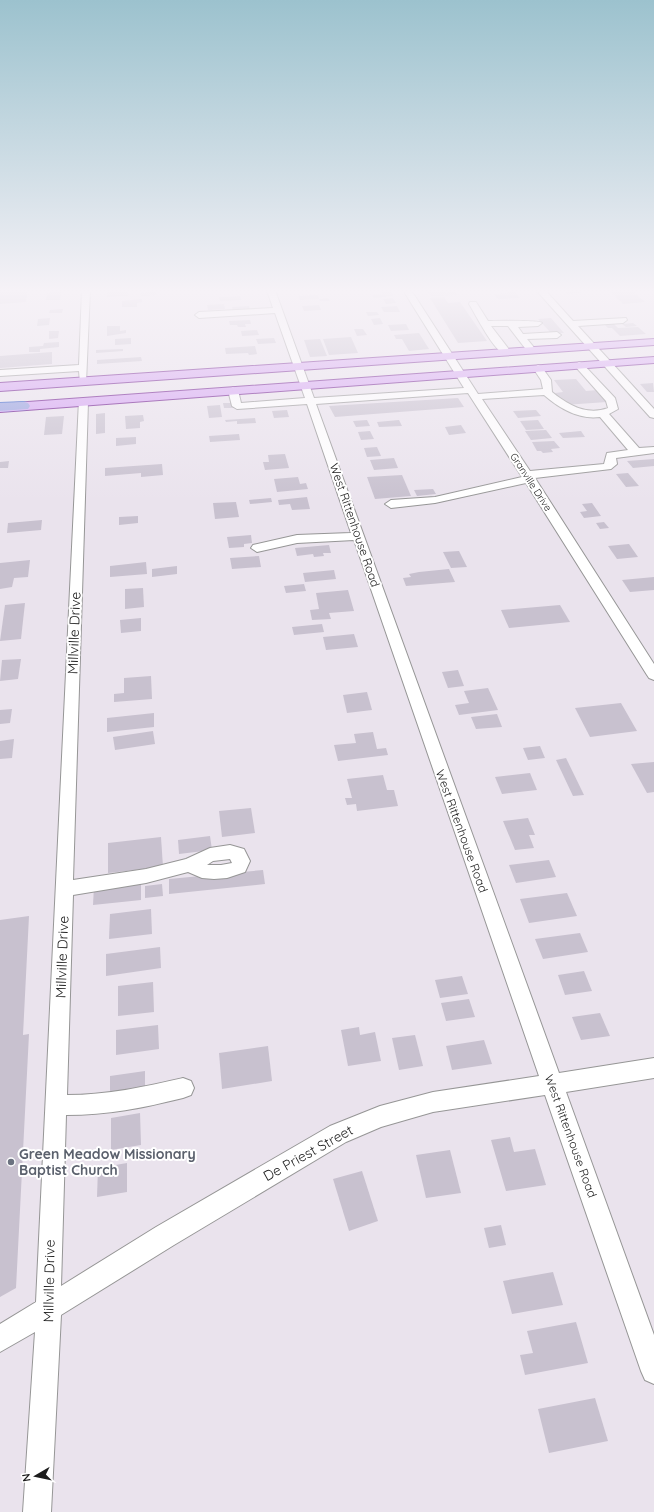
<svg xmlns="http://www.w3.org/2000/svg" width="654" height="1512" viewBox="0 0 654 1512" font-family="Quicksand,sans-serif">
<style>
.building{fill:#c8c1cf}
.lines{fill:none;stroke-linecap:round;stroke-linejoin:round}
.minor-casing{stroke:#969696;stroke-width:2}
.major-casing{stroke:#660c88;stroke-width:2}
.highway-casing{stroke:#335ec8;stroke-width:2}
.minor{fill:#fff;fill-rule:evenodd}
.major{fill:#d4a1f3;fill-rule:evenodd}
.highway{fill:#919bde;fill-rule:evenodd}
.worship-dot{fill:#6b7280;stroke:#fff;stroke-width:1.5}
.labels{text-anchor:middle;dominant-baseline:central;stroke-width:4;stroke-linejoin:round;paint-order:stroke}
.far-street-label{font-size:10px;fill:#1c1c1c;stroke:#fff}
.street-label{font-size:12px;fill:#1c1c1c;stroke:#fff}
.near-street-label{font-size:14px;fill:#1c1c1c;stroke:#fff}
.near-worship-label{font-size:14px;font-weight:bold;fill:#5b616d;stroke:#fff;text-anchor:start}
</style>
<rect width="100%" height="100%" fill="#eae3ed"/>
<g class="building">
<polygon points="0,290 28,290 26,302 0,304"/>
<polygon points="127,290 128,296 107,297 107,291"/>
<polygon points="444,290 446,293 455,292 457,295 431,296 428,291"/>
<polygon points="563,290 578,290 581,293 566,294"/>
<polygon points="609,290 631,290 645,302 623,304"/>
<polygon points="61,292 60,300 46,300 47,293"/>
<polygon points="156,292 156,295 141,296 141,293"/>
<polygon points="382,292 391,292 393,296 374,298 372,295 383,294"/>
<polygon points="515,292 520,298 498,299 494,294"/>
<polygon points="318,295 319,299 328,298 330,301 320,301 319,299 300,300 298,296"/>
<polygon points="240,296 241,300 220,301 219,297"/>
<polygon points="444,297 448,303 460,302 487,341 458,343 430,298"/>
<polygon points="393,298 396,303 386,304 383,299"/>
<polygon points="142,299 142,302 137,303 137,307 122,307 122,301"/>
<polygon points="224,304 225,309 208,310 207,305"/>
<polygon points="319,305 321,310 304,311 302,306"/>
<polygon points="249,306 250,310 233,311 232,307"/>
<polygon points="397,306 400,312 384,312 381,307"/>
<polygon points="63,309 62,313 49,313 50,310"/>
<polygon points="366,312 377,312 379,315 368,316"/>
<polygon points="50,318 49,325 37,326 38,319"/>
<polygon points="380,318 383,324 374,325 371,319"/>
<polygon points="551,318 564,333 551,333 538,319"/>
<polygon points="250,320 251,324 245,324 246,327 238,327 237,325 230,325 229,321"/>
<polygon points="633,323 637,326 626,327 622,324"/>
<polygon points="406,324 409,330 391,331 388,325"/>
<polygon points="614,324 618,328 638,327 646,334 620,336 612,328 608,328 605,325"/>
<polygon points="107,326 120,326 120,331 126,330 126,333 107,336"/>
<polygon points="354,329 363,329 367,335 357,336"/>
<polygon points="257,330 259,335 242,336 241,331"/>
<polygon points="49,331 59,331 58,338 49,339"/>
<polygon points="419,333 429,349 409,351 402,339 396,339 394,335"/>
<polygon points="351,337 358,353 329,355 323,339"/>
<polygon points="131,338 131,344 115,345 115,339"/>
<polygon points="274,338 276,343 258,344 256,339"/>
<polygon points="320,339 327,356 310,357 304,340"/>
<polygon points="59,342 59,347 40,349 40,352 29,352 29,347 43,346 44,343"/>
<polygon points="255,346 257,354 249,355 248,353 226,354 225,348"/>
<polygon points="123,349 123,351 96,353 96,350"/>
<polygon points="52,352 52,364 0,368 0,356"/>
<polygon points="141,357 142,361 97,364 97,360"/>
<polygon points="576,379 586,391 598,390 607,402 564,405 555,393 563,392 554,380"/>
<polygon points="653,383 654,392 647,392 640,384"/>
<polygon points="458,398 464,407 335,417 329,406"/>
<polygon points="223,403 233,403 234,408 224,408"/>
<polygon points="220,405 222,417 209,418 207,406"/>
<polygon points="287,410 289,417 274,418 272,411"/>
<polygon points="536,410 541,416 518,418 513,411"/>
<polygon points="105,413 105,433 96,434 96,414"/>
<polygon points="143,415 144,421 140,422 140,428 126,429 125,416"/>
<polygon points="64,416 62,434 44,435 46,417"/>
<polygon points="255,418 256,423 237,424 237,421 226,422 225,420"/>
<polygon points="367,420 370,426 356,427 353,421"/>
<polygon points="399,420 402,426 379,427 377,422"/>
<polygon points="538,420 544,429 526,430 520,421"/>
<polygon points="461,425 466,433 449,435 445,427"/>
<polygon points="546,430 552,438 531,440 525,431"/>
<polygon points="370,431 374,439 361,440 358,432"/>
<polygon points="581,431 585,437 563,438 559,433"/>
<polygon points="239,434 240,440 210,442 209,436"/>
<polygon points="136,437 136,444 116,446 116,438"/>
<polygon points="554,441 560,448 551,449 553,452 543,453 541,451 537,451 532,442"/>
<polygon points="377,447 381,456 367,457 364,448"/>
<polygon points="285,454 289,468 265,470 263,462 269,462 268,455"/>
<polygon points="394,458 398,468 374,470 370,460"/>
<polygon points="654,459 654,466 633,468 627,461"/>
<polygon points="9,461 8,468 0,468 0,462"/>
<polygon points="162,464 163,475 141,477 141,473 105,476 105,468"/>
<polygon points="628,473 639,486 626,487 616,474"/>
<polygon points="402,475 411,496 375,499 367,477"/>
<polygon points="298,477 300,484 306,483 308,489 277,492 274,479"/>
<polygon points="433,489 436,494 417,496 414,490"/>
<polygon points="307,497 310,509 292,510 290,504 279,505 278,500"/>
<polygon points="271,498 272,502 250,504 249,500"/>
<polygon points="236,502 239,517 215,519 213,503"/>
<polygon points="592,503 601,516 584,518 580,512 587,511 582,504"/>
<polygon points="138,516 138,523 119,525 119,517"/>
<polygon points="42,520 41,530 7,533 8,523"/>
<polygon points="604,522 609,528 600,529 596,523"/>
<polygon points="251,535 252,543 244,544 244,547 229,548 227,537"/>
<polygon points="629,544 638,557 617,559 608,546"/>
<polygon points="329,545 331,553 323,553 324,556 314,557 313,554 297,556 295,548"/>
<polygon points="459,551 467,567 451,568 443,552"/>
<polygon points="259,556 261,567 232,569 230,558"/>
<polygon points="30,560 28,577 14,578 12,587 0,589 0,563"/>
<polygon points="146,562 147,574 110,577 110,566"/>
<polygon points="177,566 177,574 152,577 152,569"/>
<polygon points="449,569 455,582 406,586 403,578 411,577 409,574 419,572"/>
<polygon points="334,570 336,579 305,582 303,573"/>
<polygon points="654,577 654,590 630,592 622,580"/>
<polygon points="304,584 306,591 286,593 284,586"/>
<polygon points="143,588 144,607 125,609 125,589"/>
<polygon points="348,590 354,611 329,613 331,619 312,620 310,610 319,609 316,593"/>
<polygon points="25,603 21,639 0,641 5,605"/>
<polygon points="560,605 570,622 509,628 501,610"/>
<polygon points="141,618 141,631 121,633 120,620"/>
<polygon points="322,624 324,632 294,635 292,627"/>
<polygon points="354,634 358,647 326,650 323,637"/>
<polygon points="21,659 18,679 0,681 2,660"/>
<polygon points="458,670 464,686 448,688 442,672"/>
<polygon points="151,676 152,699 114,702 114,694 124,693 124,678"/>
<polygon points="488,688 498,710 459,715 455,705 469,703 464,691"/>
<polygon points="367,692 372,710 347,713 343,695"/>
<polygon points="621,703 637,731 590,737 575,708"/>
<polygon points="12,709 10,723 0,724 0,710"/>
<polygon points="154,713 154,727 107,732 107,718"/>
<polygon points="497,714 502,727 476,729 471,717"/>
<polygon points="153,731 155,744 115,750 113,737"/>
<polygon points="373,732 377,749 386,748 388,755 338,761 334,745 356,743 354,734"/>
<polygon points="14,739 12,758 0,759 0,741"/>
<polygon points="540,746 545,758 528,760 523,748"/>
<polygon points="566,758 584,795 573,796 556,760"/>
<polygon points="654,762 654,792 647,793 631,764"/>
<polygon points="530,773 537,790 502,794 495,777"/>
<polygon points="383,775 387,790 394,790 398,806 357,811 356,804 347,805 345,798 352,798 347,779"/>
<polygon points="251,808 255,833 222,837 219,811"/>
<polygon points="528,818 535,835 529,835 534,848 515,850 503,821"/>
<polygon points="210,836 212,850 179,854 178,840"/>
<polygon points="161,837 163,867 108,873 108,843"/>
<polygon points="549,860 556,877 516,883 509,865"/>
<polygon points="263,870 265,884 169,894 169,879"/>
<polygon points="141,881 141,900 93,905 94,886"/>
<polygon points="162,884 163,896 145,898 145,886"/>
<polygon points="567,893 577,916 529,923 520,899"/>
<polygon points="151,909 152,934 109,939 110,914"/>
<polygon points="29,916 23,1035 29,1034 16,1288 0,1297 0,920"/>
<polygon points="580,933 588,952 543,959 535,939"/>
<polygon points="160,947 161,968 106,976 106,954"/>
<polygon points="584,971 592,991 565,995 558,975"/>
<polygon points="462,976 468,994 440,998 435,980"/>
<polygon points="153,982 154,1012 118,1016 118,986"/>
<polygon points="469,999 475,1017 446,1021 441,1003"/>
<polygon points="600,1013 610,1036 581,1040 572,1017"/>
<polygon points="158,1025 159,1049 116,1055 116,1030"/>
<polygon points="359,1027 360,1035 375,1032 381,1061 348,1066 341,1030"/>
<polygon points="415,1035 423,1066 399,1070 392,1038"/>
<polygon points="484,1040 492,1064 452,1070 446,1046"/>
<polygon points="268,1046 272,1081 222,1089 219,1053"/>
<polygon points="145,1071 145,1096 110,1100 110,1076"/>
<polygon points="140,1113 141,1145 111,1150 111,1118"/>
<polygon points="510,1137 514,1152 535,1149 546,1185 506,1191 491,1140"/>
<polygon points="450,1150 461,1193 426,1198 416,1155"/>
<polygon points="127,1163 127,1192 97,1197 98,1168"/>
<polygon points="362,1171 378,1221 349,1231 333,1179"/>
<polygon points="501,1225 506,1245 489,1248 484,1228"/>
<polygon points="553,1272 563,1305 512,1314 503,1281"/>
<polygon points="576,1322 588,1363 525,1375 520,1355 533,1353 527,1331"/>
<polygon points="595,1398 608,1441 549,1453 538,1409"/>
</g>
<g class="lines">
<defs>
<g id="minor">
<polygon points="82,290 90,290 86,383 80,383 79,371 0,376 0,370 79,365"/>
<path d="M267,290H275L314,398L464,388L403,290H411L478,394L543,389L541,380L533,368L538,365L541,366L551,380L552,392C568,405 587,416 608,408L606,401L574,365L579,362L582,363L615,398L618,409L609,414L639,448L654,447V453L616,458L617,464L611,469L535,478L654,664V680L649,678L647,675L526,483L435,503L391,508L385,504L391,500L435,497L522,477L468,393L316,404L559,1073L654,1058V1078L566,1092L654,1335V1384L645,1380L641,1371L545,1095L433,1112L381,1127L346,1142L174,1245L61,1315L51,1512H23L35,1332L0,1352V1324L36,1302L79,400L83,399L88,402L73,880L146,869L186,859L210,848L230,845L244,849L250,861L245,872L227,878L214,879L202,878L188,872L146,883L73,895L67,1095C108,1095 143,1087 183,1078L191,1081L194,1088L191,1095L183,1098C142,1108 109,1115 66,1115L61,1286L156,1227L330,1126L380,1106L433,1092L539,1076L354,540L297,543L257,552L251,548L253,545L297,535L351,533L307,404L237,409L232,406L228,390L233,387L238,390L241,403L305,398L275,313L199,318L195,315L199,312L273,308ZM544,395C559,408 579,420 600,417L628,450L607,453L604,464L530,471L482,399ZM230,859L232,863L221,865H207L213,861Z"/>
<polygon points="536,290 545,290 573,321 626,318 627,320 623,323 578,326 654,409 654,418 650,417"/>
<path d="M470,302H476L488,321C496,321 539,320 542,323L538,326L518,327L523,334L557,332L561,335L557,338L527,339L536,350L531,353L528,352L508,326H491L511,352L506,355C494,352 476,315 469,304Z"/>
</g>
<g id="major">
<polygon points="654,339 654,345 0,391 0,383"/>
<polygon points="654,357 654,363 0,412 0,404"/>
</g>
<polygon id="highway" points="23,402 28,403 30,406 28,409 0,411 0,403"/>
</defs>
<use href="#minor" class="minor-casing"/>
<use href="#major" class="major-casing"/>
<use href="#highway" class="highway-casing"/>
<use href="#minor" class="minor"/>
<use href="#major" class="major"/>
<use href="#highway" class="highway"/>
</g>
<linearGradient id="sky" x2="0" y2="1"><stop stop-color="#9cc2ce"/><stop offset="0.58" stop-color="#f6f2f7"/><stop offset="1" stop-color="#f6f2f7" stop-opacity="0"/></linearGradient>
<rect width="654" height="502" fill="url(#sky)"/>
<circle class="worship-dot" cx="11" cy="1162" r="4"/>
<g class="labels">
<g class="far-street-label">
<text transform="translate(531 482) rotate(57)">Granville Drive</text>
</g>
<g class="street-label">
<text transform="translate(355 525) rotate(71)">West Rittenhouse Road</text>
<text transform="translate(462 831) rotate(70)">West Rittenhouse Road</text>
<text transform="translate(571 1136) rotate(70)">West Rittenhouse Road</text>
</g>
<g class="near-street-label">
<text transform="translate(74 633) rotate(-88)">Millville Drive</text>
<text transform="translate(62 957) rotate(-88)">Millville Drive</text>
<text transform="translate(308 1153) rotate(-29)">De Priest Street</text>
<text transform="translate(49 1281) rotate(-89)">Millville Drive</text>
</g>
<g class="near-worship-label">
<text x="19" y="1154">Green Meadow Missionary<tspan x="19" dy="16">Baptist Church</tspan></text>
</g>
</g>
<g transform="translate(36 1476) rotate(261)" stroke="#ffffff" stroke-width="3" paint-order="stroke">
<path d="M0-3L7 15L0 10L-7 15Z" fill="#1c1c1c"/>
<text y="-6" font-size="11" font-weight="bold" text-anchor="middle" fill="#1c1c1c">N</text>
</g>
</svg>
